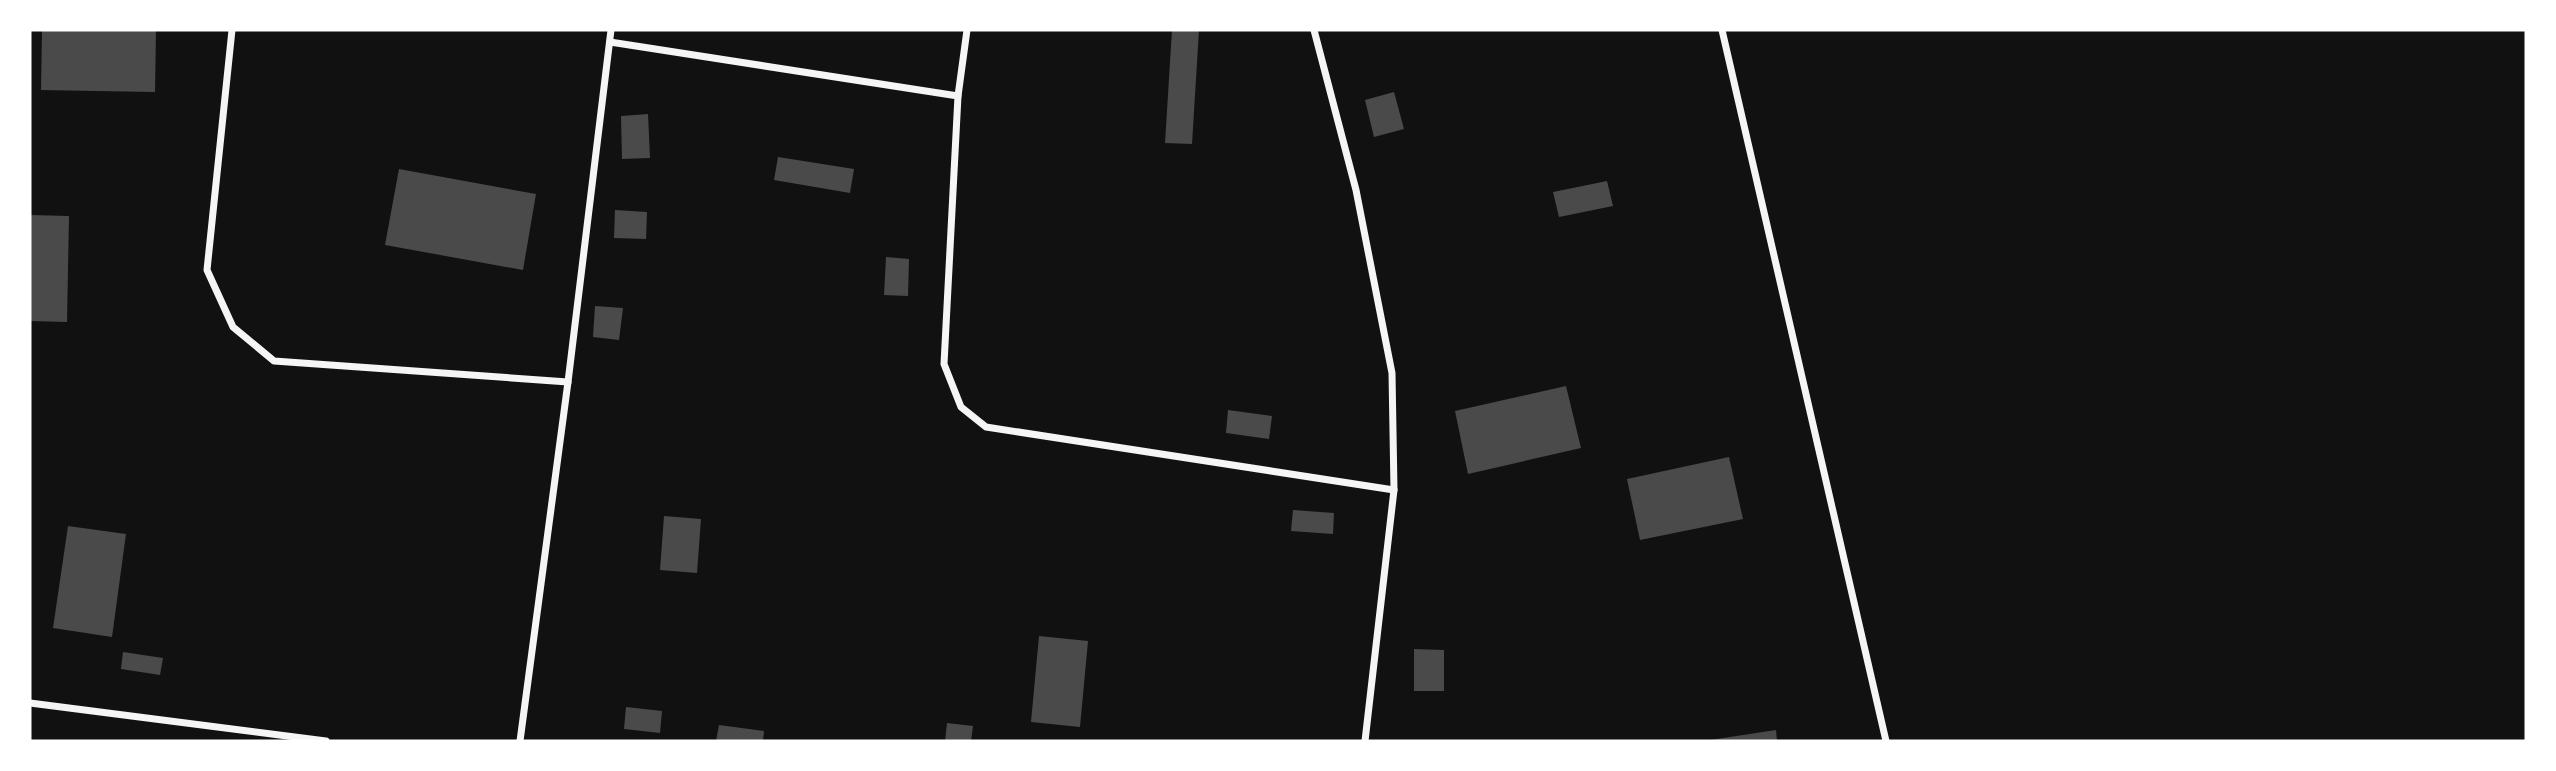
<svg xmlns="http://www.w3.org/2000/svg" width="2556" height="771" viewBox="0 0 2556 771" font-family="'Noto Sans',sans-serif">
<style>
.building{fill:#4a4a4a}
.lines{fill:none;stroke-linecap:round;stroke-linejoin:round}
.minor{stroke:#f5f5f5;stroke-width:7}
</style>
<rect width="100%" height="100%" fill="#111"/>
<g class="building">
<polygon points="42,30 156,30 155,92 41,90"/>
<polygon points="1172,30 1199,30 1192,144 1165,143"/>
<polygon points="1394,92 1404,129 1374,137 1365,100"/>
<polygon points="648,114 650,158 622,159 621,116"/>
<polygon points="778,157 854,169 850,193 774,180"/>
<polygon points="399,169 536,194 523,270 385,245"/>
<polygon points="1607,181 1613,206 1559,217 1553,192"/>
<polygon points="615,210 647,212 646,239 614,238"/>
<polygon points="30,215 69,216 67,322 30,321"/>
<polygon points="886,257 909,259 908,296 884,295"/>
<polygon points="595,306 623,308 619,340 593,337"/>
<polygon points="1566,386 1581,448 1468,474 1455,411"/>
<polygon points="1228,410 1272,416 1269,439 1226,433"/>
<polygon points="1729,457 1743,519 1640,540 1627,479"/>
<polygon points="1293,510 1334,513 1333,534 1291,531"/>
<polygon points="664,516 701,519 697,573 660,570"/>
<polygon points="68,526 126,534 112,637 53,628"/>
<polygon points="1039,636 1088,641 1080,727 1031,722"/>
<polygon points="1414,649 1444,650 1444,691 1414,691"/>
<polygon points="123,652 163,658 160,675 121,669"/>
<polygon points="626,707 662,711 660,733 624,729"/>
<polygon points="947,723 973,726 971,741 945,741"/>
<polygon points="719,725 764,731 763,741 716,741"/>
<polygon points="1776,730 1777,741 1710,741 1710,740"/>
</g>
<g class="lines">
<g class="minor">
<polyline points="232,30 207,270 233,327 274,361 568,382"/>
<polyline points="967,30 958,96 944,364 961,407 986,427 1394,490"/>
<polyline points="1314,30 1356,190 1392,373 1394,490 1365,741"/>
<polyline points="1722,30 1886,741"/>
<polyline points="610,42 958,96"/>
<polyline points="30,703 326,741"/>
<polyline points="520,741 568,382 611,30"/>
</g>
</g>
<rect width="2556" height="771" fill="none" stroke="#ffffff" stroke-width="63"/>
</svg>
